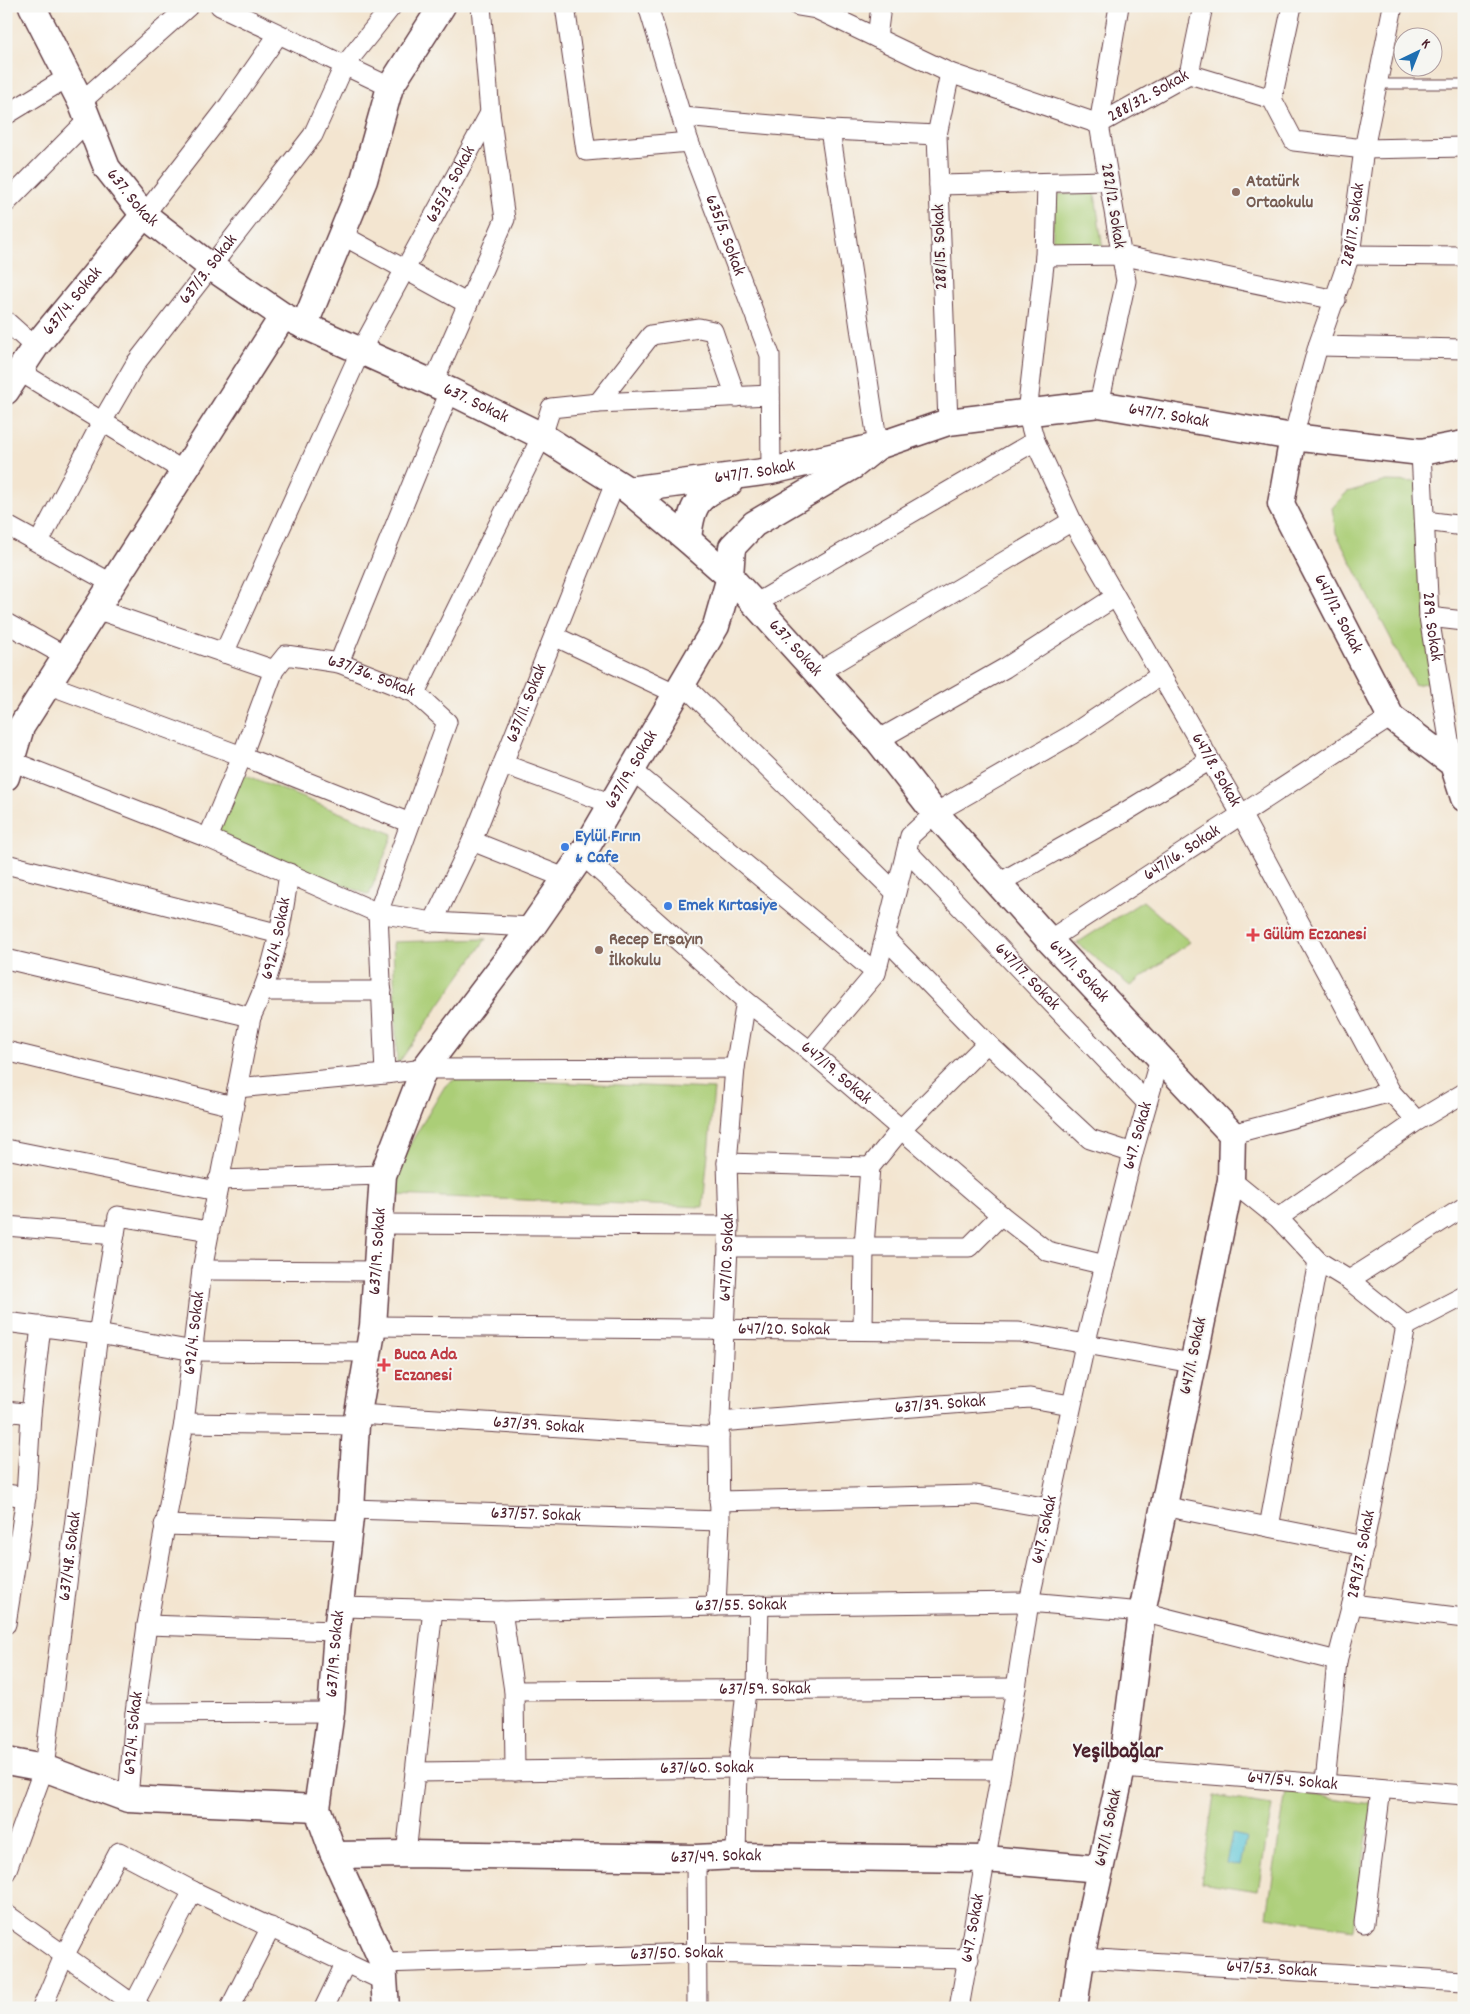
<svg xmlns="http://www.w3.org/2000/svg" width="1470" height="2014" viewBox="0 0 1470 2014" font-family="Dekko,sans-serif">
<style>
.green{fill:#abce77;stroke:#7a7651}
.water{fill:#5bc5d5;stroke:#527280}
.lines{fill:none;stroke-linecap:round;stroke-linejoin:round}
.lane-casing{stroke:#633d44;stroke-width:11}
.street-casing{stroke:#633d44;stroke-width:21}
.secondary-casing{stroke:#633d44;stroke-width:29}
.lane{stroke:#fff;stroke-width:9}
.street{stroke:#fff;stroke-width:19}
.secondary{stroke:#fff;stroke-width:26}
.education-dot{fill:#8d6e63;stroke:#f6f6f2;stroke-width:2}
.shop-dot{fill:#3f7fe0;stroke:#f6f6f2;stroke-width:2}
.health-dot{fill:#e0444e;stroke:#f6f6f2;stroke-width:2}
.labels{text-anchor:middle;dominant-baseline:central;stroke-width:4;stroke-linejoin:round;paint-order:stroke}
.street-label{font-size:18px;fill:#4a1f2b;stroke:#f6f6f2}
.education-label{font-size:18px;font-weight:bold;fill:#785e54;stroke:#f6f6f2;text-anchor:start}
.shop-label{font-size:18px;font-weight:bold;fill:#366cbe;stroke:#f6f6f2;text-anchor:start}
.health-label{font-size:18px;font-weight:bold;fill:#be3a42;stroke:#f6f6f2;text-anchor:start}
.district-label{font-size:22px;font-weight:bold;fill:#4a1f2b;stroke:#f6f6f2}
</style>
<rect width="100%" height="100%" fill="#f6f6f2"/>
<filter id="ink" filterUnits="userSpaceOnUse"><feTurbulence type="fractalNoise" baseFrequency=".02" numOctaves="2"/><feDisplacementMap in="SourceGraphic" scale="10" xChannelSelector="R" yChannelSelector="G"/><feConvolveMatrix kernelMatrix="1 2 1 2 8 2 1 2 1" color-interpolation-filters="sRGB"/></filter>
<filter id="wash" filterUnits="userSpaceOnUse"><feTurbulence type="fractalNoise" baseFrequency=".0096" numOctaves="4" result="noise"/><feDisplacementMap in="SourceGraphic" scale="20" xChannelSelector="R" yChannelSelector="G"/><feGaussianBlur stdDeviation="1.12" result="paint"/><feColorMatrix in="noise" values="0 0 0 0 0 0 0 0 0 0 0 0 0 0 0 0 0 1.4 0 .05"/><feComposite in="paint" operator="in"/></filter>
<g filter="url(#wash)">
<rect width="100%" height="100%" fill="#f3e5d0"/>
<g class="green">
<polygon points="1054,194 1095,194 1103,250 1052,249"/>
<polygon points="1386,481 1427,482 1441,680 1415,685 1336,533 1332,508 1347,492"/>
<polygon points="241,773 393,834 369,895 217,835"/>
<polygon points="1143,901 1190,942 1130,986 1077,943"/>
<polygon points="486,939 397,1065 393,942"/>
<polygon points="457,1078 714,1089 703,1207 393,1195 398,1164 445,1086"/>
<polygon points="1286,1791 1372,1804 1353,1929 1267,1916"/>
<polygon points="1214,1796 1272,1805 1258,1891 1201,1882"/>
</g>
<polygon class="water" points="1232,1834 1246,1837 1240,1866 1226,1863"/>
</g>
<g filter="url(#ink)">
<g class="lines">
<defs>
<polyline id="lane" points="1377,84 1464,84"/>
<g id="street">
<polyline points="220,6 390,87"/>
<polyline points="565,6 586,151 689,142"/>
<path id="s1" d="M648,6L689,142L770,355L771,471"/>
<path id="s2" d="M798,6L816,9L950,73L1099,124L1189,74L1272,99L1294,141L1364,149L1464,147"/>
<polyline points="877,38 881,6"/>
<polyline points="1189,74 1203,6"/>
<polyline points="1272,99 1292,6"/>
<polyline points="81,102 189,6"/>
<polyline points="6,115 68,77"/>
<polyline points="683,117 830,130 937,135"/>
<polyline points="830,130 878,446"/>
<path id="s3" d="M1047,184L1045,256L1027,413L1035,441L1072,521L1241,814L1391,1092L1417,1121"/>
<polyline points="939,185 1107,181"/>
<polyline points="6,203 87,121"/>
<polyline points="144,215 229,105 278,35"/>
<polyline points="342,235 468,304"/>
<polyline points="1350,255 1464,256"/>
<polyline points="1045,256 1120,255 1336,300"/>
<polyline points="6,321 35,347"/>
<polyline points="1318,346 1464,349"/>
<polyline points="19,371 185,472"/>
<polyline points="433,383 505,219 490,113 481,6"/>
<polyline points="598,403 651,335 699,328 713,331 736,397"/>
<polyline points="1099,404 1126,281 1099,124 1119,6"/>
<polyline points="948,422 937,135 950,73"/>
<path id="s4" d="M1293,437L1318,346L1350,255L1364,149L1393,6"/>
<path id="s5" d="M1421,452L1429,617L1453,764H1458"/>
<polyline points="1425,521 1464,526"/>
<polyline points="6,525 113,584"/>
<path id="s6" d="M39,542L103,420L136,363L313,135L344,66L392,6"/>
<polyline points="755,604 1035,441"/>
<polyline points="96,609 274,670"/>
<polyline points="1429,617 1464,621"/>
<polyline points="6,623 65,656"/>
<polyline points="554,636 677,694"/>
<path id="s7" d="M224,653L361,350L490,113"/>
<polyline points="339,663 450,391"/>
<polyline points="817,673 1072,521"/>
<polyline points="47,684 242,756 410,823"/>
<polyline points="683,684 895,892"/>
<polyline points="415,693 542,436 551,408 598,403 770,395"/>
<polyline points="878,740 1005,668 1115,597"/>
<polyline points="11,761 208,838 378,913 433,922 532,927"/>
<polyline points="503,764 612,804"/>
<polyline points="632,770 876,973"/>
<path id="s8" d="M208,838L242,756L274,670L286,655L339,663L415,693L447,722L378,913L385,1074L424,1069L735,1068"/>
<polyline points="472,841 565,878"/>
<path id="s9" d="M907,851L1147,1103"/>
<path id="s10" d="M582,855L746,1001L810,1051L1001,1215L1047,1251L1105,1265"/>
<polyline points="6,864 280,934"/>
<polyline points="999,883 1125,812 1210,760"/>
<path id="s11" d="M433,922L472,841L615,483"/>
<polyline points="885,938 987,1043 1090,1139 1133,1153"/>
<path id="s12" d="M1049,940L1391,717"/>
<polyline points="6,959 251,1017"/>
<polyline points="264,991 382,991"/>
<polyline points="6,1051 233,1106"/>
<polyline points="810,1051 876,973 910,836 935,813 1071,735 1161,675"/>
<polyline points="237,1088 385,1074"/>
<polyline points="1232,1134 1391,1092"/>
<polyline points="6,1149 217,1191"/>
<polyline points="727,1163 870,1167"/>
<polyline points="218,1180 383,1175"/>
<polyline points="1231,1180 1278,1218 1318,1261 1349,1280 1406,1326 1464,1296"/>
<polyline points="1278,1218 1417,1121 1464,1093"/>
<polyline points="381,1224 729,1226"/>
<polyline points="6,1226 115,1235"/>
<polyline points="728,1247 969,1247 1001,1215"/>
<polyline points="202,1270 378,1271"/>
<polyline points="1349,1280 1464,1207"/>
<polyline points="6,1322 98,1334 194,1351 367,1352"/>
<path id="s13" d="M373,1326L1019,1332L1192,1363"/>
<polyline points="863,1330 864,1246 870,1167 902,1128 987,1043"/>
<polyline points="6,1411 31,1414"/>
<path id="s14" d="M358,1414L719,1437"/>
<path id="s15" d="M719,1422L1030,1398L1071,1405"/>
<polyline points="184,1423 356,1425"/>
<polyline points="6,1494 26,1497"/>
<polyline points="719,1501 976,1495 1049,1508"/>
<polyline points="1163,1506 1364,1546"/>
<path id="s16" d="M351,1509L720,1521"/>
<polyline points="164,1525 349,1530"/>
<polyline points="1269,1527 1318,1261"/>
<polyline points="1352,1604 1464,1618"/>
<path id="s17" d="M716,1606L720,1521L719,1437L729,1226L727,1163L735,1068L746,1001"/>
<path id="s18" d="M341,1607L502,1611L716,1606L1029,1602L1142,1612L1337,1661"/>
<polyline points="502,1611 514,1691 515,1771"/>
<polyline points="6,1624 26,1497 31,1414 41,1326"/>
<polyline points="147,1625 337,1631"/>
<polyline points="757,1689 759,1605"/>
<path id="s19" d="M514,1691L1016,1688"/>
<polyline points="135,1713 331,1712"/>
<path id="s20" d="M1122,1768L1464,1795"/>
<path id="s21" d="M415,1772L738,1768L1001,1770"/>
<path id="s22" d="M1325,1783L1337,1661L1352,1604L1406,1326"/>
<path id="s23" d="M128,1799L135,1713L147,1625L184,1423L202,1270L251,1017C274,972 282,923 289,873"/>
<polyline points="406,1854 433,1609"/>
<polyline points="736,1856 738,1768 746,1690"/>
<polyline points="696,1858 697,2008"/>
<path id="s24" d="M6,1872L44,1768L98,1334L118,1216L209,1231"/>
<polyline points="6,1914 123,1997 141,2008"/>
<polyline points="1364,1923 1381,1789"/>
<path id="s25" d="M1081,1958L1464,1981"/>
<path id="s26" d="M383,1963L697,1953L969,1959"/>
<polyline points="134,2004 193,1891"/>
<polyline points="42,2008 64,1956 119,1852 193,1891 384,1981"/>
<polyline points="230,2008 271,1927"/>
<polyline points="324,2008 346,1962"/>
<path id="s27" d="M959,2008L1016,1688L1029,1602L1085,1345L1133,1153L1160,1058"/>
</g>
<g id="secondary">
<path id="s28" d="M32,6L81,102L107,168L144,215L210,266L283,316L450,391L542,436L628,490L688,540L730,577L755,604L878,740L935,813L1049,940L1232,1134L1231,1180L1142,1612L1122,1768L1081,1958L1074,2008"/>
<polyline points="304,326 364,180 390,87 442,6"/>
<path id="s29" d="M6,391L35,347L144,215"/>
<path id="s30" d="M1293,437L1281,504L1391,717L1453,764L1464,798"/>
<path id="s31" d="M628,490L771,471L878,446L948,422L1099,404L1293,437L1421,452L1464,444"/>
<path d="M688,540C691,505 697,495 729,483"/>
<polyline points="6,777 21,727 283,316"/>
<polyline points="6,1761 44,1768 128,1799 317,1808"/>
<path id="s32" d="M334,1855L406,1854L696,1858L736,1856L986,1859L1100,1869"/>
<path id="s33" d="M386,2008L383,1963L334,1855L317,1808L331,1712L337,1631L351,1509L356,1425L373,1326L383,1175L424,1069L532,927L582,855L716,626L730,577L732,547L754,524L853,466L878,446"/>
</g>
</defs>
<use href="#lane" class="lane-casing"/>
<use href="#street" class="street-casing"/>
<use href="#secondary" class="secondary-casing"/>
<use href="#lane" class="lane"/>
<use href="#street" class="street"/>
<use href="#secondary" class="secondary"/>
</g>
</g>
<g class="education-dot">
<circle cx="1236" cy="192" r="5"/>
<circle cx="599" cy="950" r="5"/>
</g>
<g class="shop-dot">
<circle cx="565" cy="847" r="5"/>
<circle cx="668" cy="906" r="5"/>
</g>
<g class="health-dot">
<path d="M1250.5 927.5h5v5h5v5h-5v5h-5v-5h-5v-5h5z"/>
<path d="M381.5 1357.5h5v5h5v5h-5v5h-5v-5h-5v-5h5z"/>
</g>
<g class="labels">
<g class="street-label">
<text stroke="none"><textPath href="#s2" startOffset="381">288/32. Sokak</textPath></text>
<text stroke="none"><textPath href="#s7" startOffset="521">635/3. Sokak</textPath></text>
<text stroke="none"><textPath href="#s28" startOffset="218">637. Sokak</textPath></text>
<text transform="translate(1112 206) rotate(81)">282/12. Sokak</text>
<text stroke="none"><textPath href="#s4" startOffset="221">288/17. Sokak</textPath></text>
<text stroke="none"><textPath href="#s1" startOffset="242">635/5. Sokak</textPath></text>
<text transform="translate(941 247) rotate(-92)">288/15. Sokak</text>
<text stroke="none"><textPath href="#s6" startOffset="322">637/3. Sokak</textPath></text>
<text stroke="none"><textPath href="#s29" startOffset="112">637/4. Sokak</textPath></text>
<text stroke="none"><textPath href="#s28" startOffset="622">637. Sokak</textPath></text>
<text stroke="none"><textPath href="#s31" startOffset="551">647/7. Sokak</textPath></text>
<text stroke="none"><textPath href="#s31" startOffset="128">647/7. Sokak</textPath></text>
<text stroke="none"><textPath href="#s30" startOffset="192">647/12. Sokak</textPath></text>
<text stroke="none"><textPath href="#s5" startOffset="175">289. Sokak</textPath></text>
<text stroke="none"><textPath href="#s28" startOffset="1028">637. Sokak</textPath></text>
<text stroke="none"><textPath href="#s8" startOffset="288">637/36. Sokak</textPath></text>
<text stroke="none"><textPath href="#s11" startOffset="238">637/11. Sokak</textPath></text>
<text stroke="none"><textPath href="#s3" startOffset="635">647/8. Sokak</textPath></text>
<text stroke="none"><textPath href="#s33" startOffset="1329">637/19. Sokak</textPath></text>
<text stroke="none"><textPath href="#s12" startOffset="159">647/16. Sokak</textPath></text>
<text stroke="none"><textPath href="#s23" startOffset="875">692/4. Sokak</textPath></text>
<text stroke="none"><textPath href="#s28" startOffset="1458">647/1. Sokak</textPath></text>
<text stroke="none"><textPath href="#s9" startOffset="174">647/17. Sokak</textPath></text>
<text stroke="none"><textPath href="#s10" startOffset="335">647/19. Sokak</textPath></text>
<text stroke="none"><textPath href="#s27" startOffset="891">647. Sokak</textPath></text>
<text stroke="none"><textPath href="#s33" startOffset="774">637/19. Sokak</textPath></text>
<text stroke="none"><textPath href="#s17" startOffset="349">647/10. Sokak</textPath></text>
<text stroke="none"><textPath href="#s13" startOffset="411">647/20. Sokak</textPath></text>
<text stroke="none"><textPath href="#s23" startOffset="471">692/4. Sokak</textPath></text>
<text transform="translate(1194 1356) rotate(-78)">647/1. Sokak</text>
<text stroke="none"><textPath href="#s15" startOffset="222">637/39. Sokak</textPath></text>
<text stroke="none"><textPath href="#s14" startOffset="181">637/39. Sokak</textPath></text>
<text stroke="none"><textPath href="#s16" startOffset="185">637/57. Sokak</textPath></text>
<text stroke="none"><textPath href="#s27" startOffset="486">647. Sokak</textPath></text>
<text stroke="none"><textPath href="#s22" startOffset="232">289/37. Sokak</textPath></text>
<text stroke="none"><textPath href="#s24" startOffset="324">637/48. Sokak</textPath></text>
<text stroke="none"><textPath href="#s18" startOffset="400">637/55. Sokak</textPath></text>
<text stroke="none"><textPath href="#s33" startOffset="369">637/19. Sokak</textPath></text>
<text stroke="none"><textPath href="#s19" startOffset="251">637/59. Sokak</textPath></text>
<text stroke="none"><textPath href="#s23" startOffset="66">692/4. Sokak</textPath></text>
<text stroke="none"><textPath href="#s21" startOffset="292">637/60. Sokak</textPath></text>
<text stroke="none"><textPath href="#s20" startOffset="171">647/54. Sokak</textPath></text>
<text transform="translate(1109 1828) rotate(-78)">647/1. Sokak</text>
<text stroke="none"><textPath href="#s32" startOffset="382">637/49. Sokak</textPath></text>
<text stroke="none"><textPath href="#s27" startOffset="81">647. Sokak</textPath></text>
<text stroke="none"><textPath href="#s26" startOffset="294">637/50. Sokak</textPath></text>
<text stroke="none"><textPath href="#s25" startOffset="191">647/53. Sokak</textPath></text>
</g>
<g class="education-label">
<text x="1246" y="182">Atatürk<tspan x="1246" dy="21">Ortaokulu</tspan></text>
<text x="609" y="940">Recep Ersayın<tspan x="609" dy="21">İlkokulu</tspan></text>
</g>
<g class="shop-label">
<text x="575" y="837">Eylül Fırın<tspan x="575" dy="21">&amp; Cafe</tspan></text>
<text x="678" y="906">Emek Kırtasiye</text>
</g>
<g class="health-label">
<text x="1263" y="935">Gülüm Eczanesi</text>
<text x="394" y="1355">Buca Ada<tspan x="394" dy="21">Eczanesi</tspan></text>
</g>
<g class="district-label">
<text x="1118" y="1752">Yeşilbağlar</text>
</g>
</g>
<rect width="1470" height="2014" fill="none" stroke="#f6f6f2" stroke-width="25"/>
<g transform="translate(1418 52) rotate(43)"><circle r="24" fill="#f6f6f2" stroke="#b1a0a2"/>
<path d="M0-4L9 19L0 12L-9 19Z" fill="#1f6fb2"/>
<text y="-8" font-size="14" font-weight="bold" text-anchor="middle" fill="#4a1f2b">K</text>
</g>
</svg>
